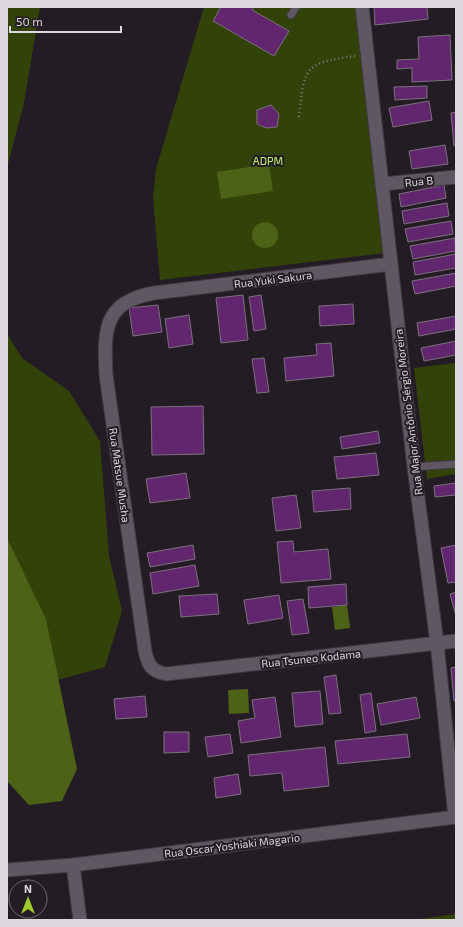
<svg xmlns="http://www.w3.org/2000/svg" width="463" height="927" viewBox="0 0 463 927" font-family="'Exo 2',sans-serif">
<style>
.green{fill:#324209}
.water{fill:#4c6216}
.building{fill:#61266e;stroke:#7b727d}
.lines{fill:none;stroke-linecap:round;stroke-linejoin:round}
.service-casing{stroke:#3f3940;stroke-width:9}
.minor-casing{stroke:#3f3940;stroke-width:15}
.path{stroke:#817b82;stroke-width:2.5;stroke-dasharray:1 3;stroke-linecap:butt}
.service{stroke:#5f5761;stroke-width:7}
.minor{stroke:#5f5761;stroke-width:13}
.labels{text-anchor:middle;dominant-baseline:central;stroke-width:4;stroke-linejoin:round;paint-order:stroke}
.park-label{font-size:11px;fill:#c5ee71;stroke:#241c25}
.street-label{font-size:11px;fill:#ded9df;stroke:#241c25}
</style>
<rect width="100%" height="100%" fill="#241c25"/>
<g class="green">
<polygon points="7,7 40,7 24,103 8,164 7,176"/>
<polygon points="204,7 357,7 385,253 160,280 153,198 156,169"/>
<polygon points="7,334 22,358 69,391 100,441 109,556 122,611 105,667 50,682 7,685"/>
<polygon points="456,363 456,474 427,479 414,368"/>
<polygon points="455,914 456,920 413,920"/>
</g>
<g class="water">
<polygon points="269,164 273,191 221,199 217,172"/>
<circle cx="265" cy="235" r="13"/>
<polygon points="7,538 46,619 77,769 62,801 29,805 7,781"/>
<polygon points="347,605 350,628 335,630 332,607"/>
<polygon points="248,689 249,713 229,714 228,690"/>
</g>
<g class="building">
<polygon points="221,7 254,7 252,10 289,31 274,56 213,21"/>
<polygon points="374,7 427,7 428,19 375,25"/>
<polygon points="450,35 452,80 412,82 412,68 397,69 397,60 419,59 418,37"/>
<polygon points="427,86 427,98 395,100 394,87"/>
<polygon points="429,101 432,120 393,127 389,108"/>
<polygon points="271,105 279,114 277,127 266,128 257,124 257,110"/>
<polygon points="456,112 456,145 454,146 451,113"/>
<polygon points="445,145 448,164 412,169 409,151"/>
<polygon points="444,185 446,198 401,207 399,194"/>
<polygon points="447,203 449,216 404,224 402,211"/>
<polygon points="451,221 453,234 408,242 405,229"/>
<polygon points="455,238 456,251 413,259 410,246"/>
<polygon points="456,254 456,268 415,275 413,262"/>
<polygon points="456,273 456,286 415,294 412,281"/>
<polygon points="243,295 248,340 221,343 216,298"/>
<polygon points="261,295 266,329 254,331 249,297"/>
<polygon points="353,304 354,324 320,326 319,306"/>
<polygon points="158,305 162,332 133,336 129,308"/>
<polygon points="189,315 193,344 169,348 165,319"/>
<polygon points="456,316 456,329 419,336 417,323"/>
<polygon points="456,341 456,355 424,361 421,348"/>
<polygon points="331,343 334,376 286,381 284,358 317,355 316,344"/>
<polygon points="264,358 269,392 257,393 252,359"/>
<polygon points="203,406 204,454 152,455 151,407"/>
<polygon points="378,431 380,443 342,449 340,437"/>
<polygon points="376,453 379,475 337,479 334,457"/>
<polygon points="186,473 190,498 150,503 146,479"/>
<polygon points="456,483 456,495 435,497 434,486"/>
<polygon points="350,488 351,509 314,512 312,491"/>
<polygon points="296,495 301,528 276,531 272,498"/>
<polygon points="293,541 294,552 328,549 331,579 281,583 277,542"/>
<polygon points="193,545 195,559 150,567 147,553"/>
<polygon points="456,545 456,582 448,583 441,548"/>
<polygon points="195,565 199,586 153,594 150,573"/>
<polygon points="346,584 347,605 309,608 308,587"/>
<polygon points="456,592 456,616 450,594"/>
<polygon points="217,594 219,614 181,617 179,596"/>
<polygon points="279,595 283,618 248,624 244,600"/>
<polygon points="303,599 309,633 292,635 287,601"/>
<polygon points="456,667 456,701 454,701 451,668"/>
<polygon points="336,675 341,713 329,714 324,677"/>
<polygon points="320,691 323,724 295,727 292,693"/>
<polygon points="371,693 376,731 365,733 360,695"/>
<polygon points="145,696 147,717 116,719 114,699"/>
<polygon points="275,697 281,737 241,743 238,721 255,718 252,700"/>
<polygon points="416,697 420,718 381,725 377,704"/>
<polygon points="164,732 189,732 189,752 164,753"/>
<polygon points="230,734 233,753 208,757 205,737"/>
<polygon points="407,734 410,757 338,764 335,741"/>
<polygon points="325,747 329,786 284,791 282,773 250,776 248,755"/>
<polygon points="238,774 241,794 216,798 214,778"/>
</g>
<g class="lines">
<defs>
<g id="service">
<polyline points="291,15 296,7"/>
<polyline points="414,467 456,464"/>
</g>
<g id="minor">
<polyline points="362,7 414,467 437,643 455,817"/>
<polyline points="382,184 456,177"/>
<path d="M391,264L154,293C103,302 104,330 106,375L145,651C148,665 151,671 166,674L456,641"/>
<polyline points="73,865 80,920"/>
<polyline points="7,870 73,865 456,817"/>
</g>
</defs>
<use href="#service" class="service-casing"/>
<use href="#minor" class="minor-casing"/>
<path class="path" d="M299,117C304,67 304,63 355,56"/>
<use href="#service" class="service"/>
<use href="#minor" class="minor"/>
</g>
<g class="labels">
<g class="park-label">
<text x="268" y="160">ADPM</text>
</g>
<g class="street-label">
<text transform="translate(419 181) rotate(-6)">Rua B</text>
<text transform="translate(273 279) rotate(-7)">Rua Yuki Sakura</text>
<text transform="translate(408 412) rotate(-97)">Rua Major Antônio Sérgio Moreira</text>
<text transform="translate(120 475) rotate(82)">Rua Matsue Musha</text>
<text transform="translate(311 658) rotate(-6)">Rua Tsuneo Kodama</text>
<text transform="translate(232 845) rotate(-7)">Rua Oscar Yoshiaki Magario</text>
</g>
</g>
<rect width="463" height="927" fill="none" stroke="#ded9df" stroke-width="16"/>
<g transform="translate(28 899)"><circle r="19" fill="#241c25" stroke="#6e686f"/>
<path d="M0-3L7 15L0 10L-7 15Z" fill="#9eca2e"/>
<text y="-6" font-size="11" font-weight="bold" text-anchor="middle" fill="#ded9df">N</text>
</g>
<path d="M10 26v6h111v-6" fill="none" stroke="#ded9df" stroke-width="2"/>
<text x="16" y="26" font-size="12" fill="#ded9df" stroke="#241c25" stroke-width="3" paint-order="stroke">50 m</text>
</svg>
